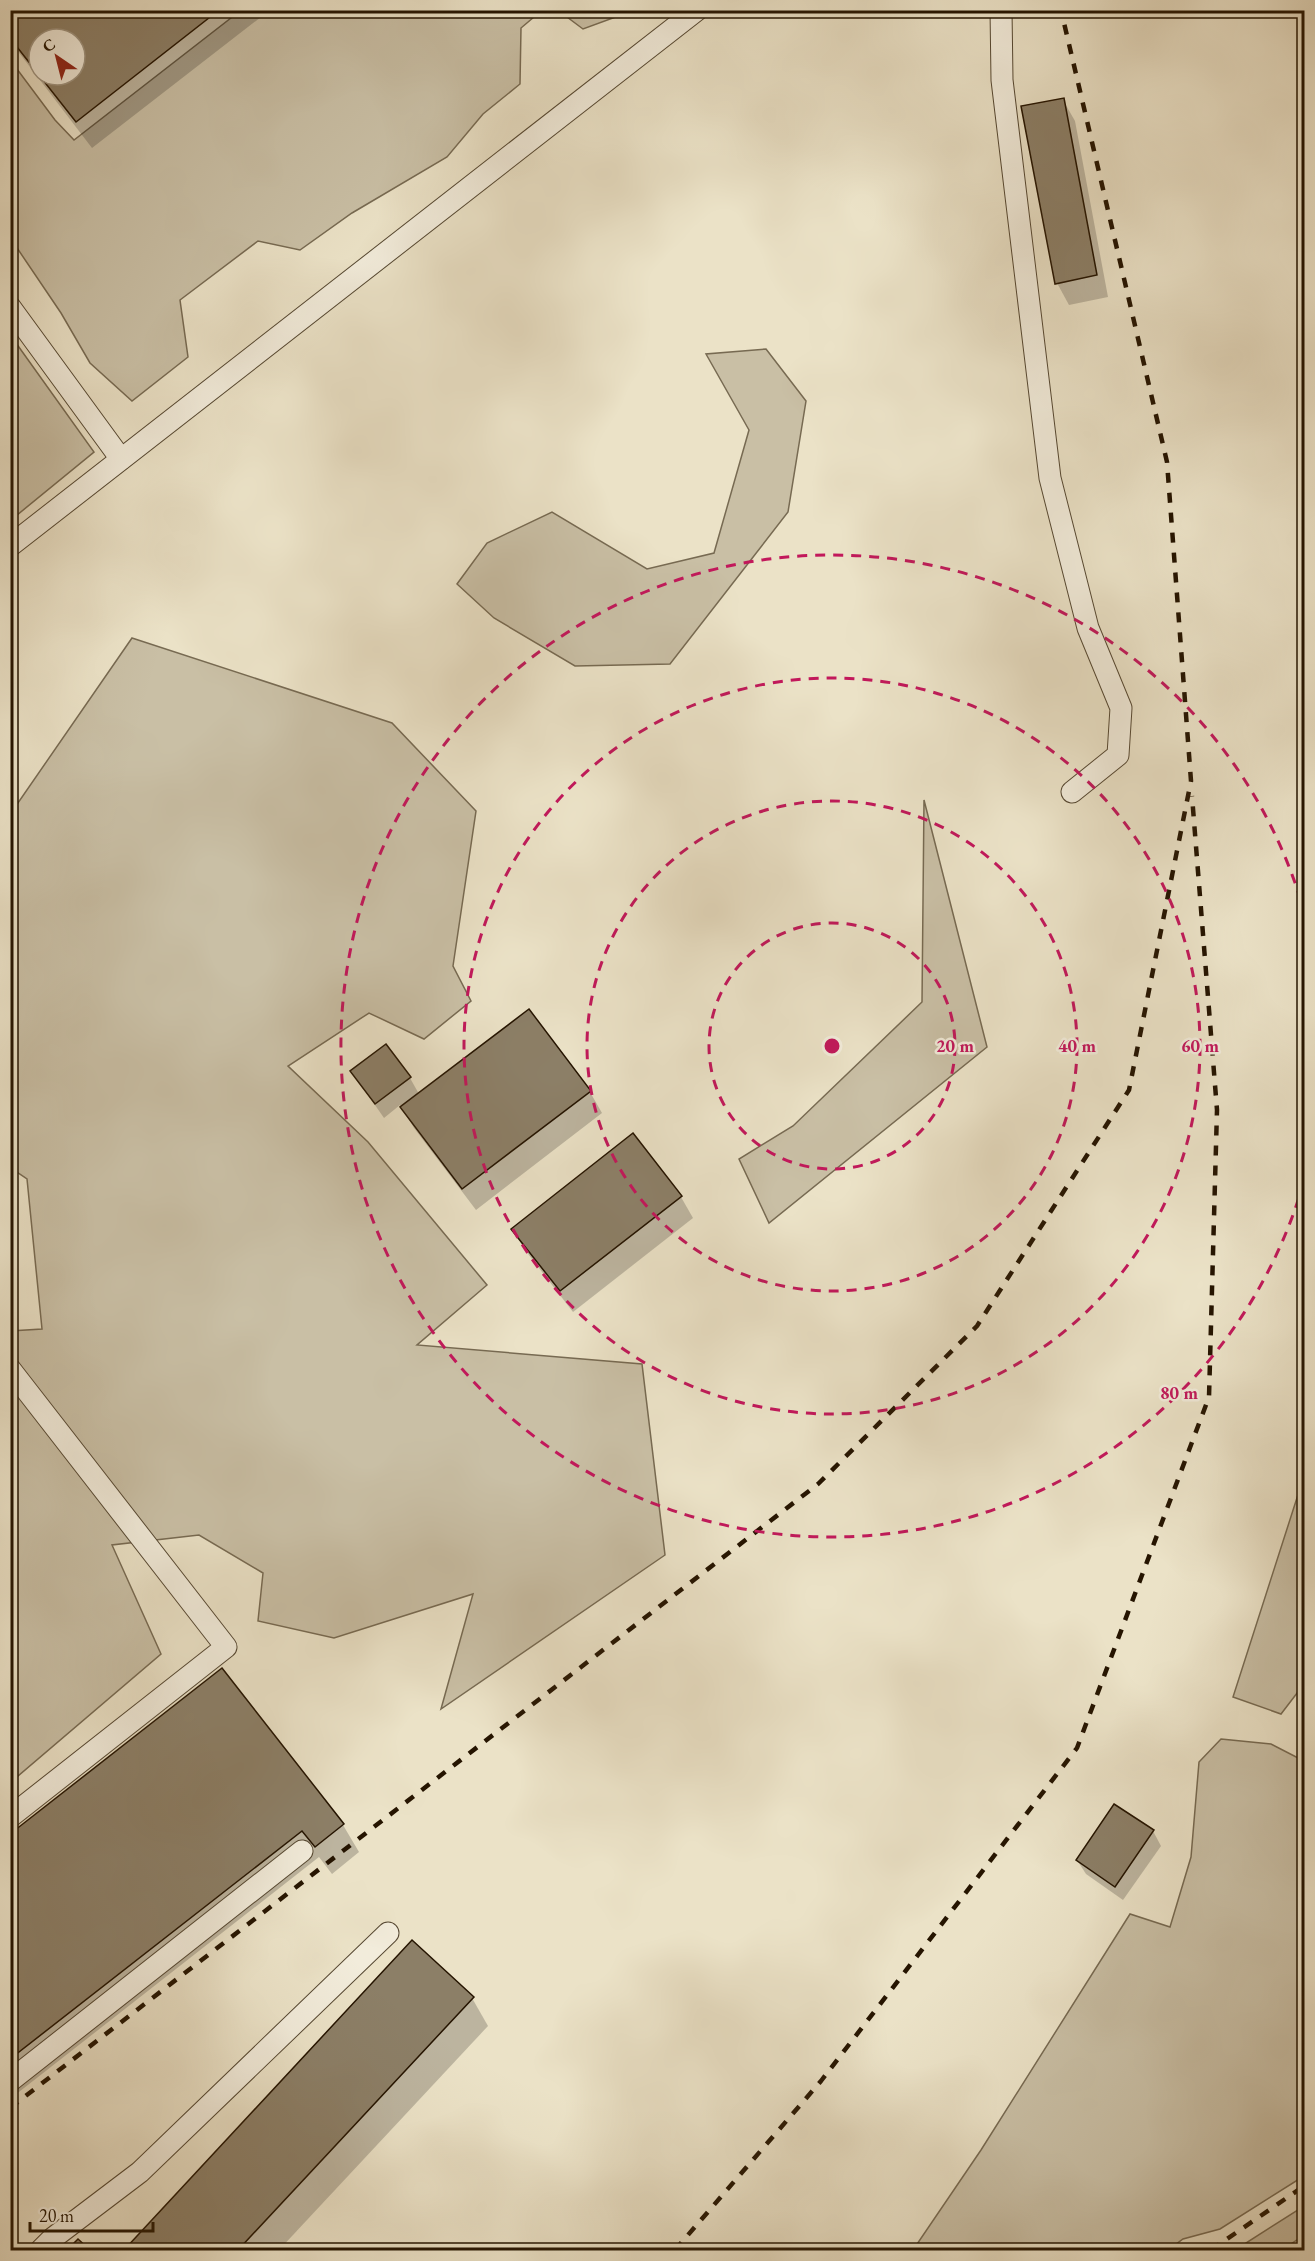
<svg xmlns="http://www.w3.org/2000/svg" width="1315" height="2261" viewBox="0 0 1315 2261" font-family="'EB Garamond',serif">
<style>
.green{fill:#c9bfa5;stroke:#776a52;stroke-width:1.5}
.shadow{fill:#0003;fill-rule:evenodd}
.building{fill:#8c7f67;stroke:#251400;stroke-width:1.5}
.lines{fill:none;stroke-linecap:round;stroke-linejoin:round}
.service-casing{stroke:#564832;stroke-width:23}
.service{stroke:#f2ecdb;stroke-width:21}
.rail{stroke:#251400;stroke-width:4.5;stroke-dasharray:10 10;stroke-linecap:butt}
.ring{fill:none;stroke:#c2185b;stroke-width:3;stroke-dasharray:10 8}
.centre{fill:#c2185b;stroke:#f2ecdb;stroke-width:3}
.ring-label{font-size:18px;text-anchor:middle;font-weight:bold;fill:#c2185b;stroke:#f2ecdb;stroke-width:5;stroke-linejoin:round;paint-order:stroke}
</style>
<rect width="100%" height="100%" fill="#ebe2c7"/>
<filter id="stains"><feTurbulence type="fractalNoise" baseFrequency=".00333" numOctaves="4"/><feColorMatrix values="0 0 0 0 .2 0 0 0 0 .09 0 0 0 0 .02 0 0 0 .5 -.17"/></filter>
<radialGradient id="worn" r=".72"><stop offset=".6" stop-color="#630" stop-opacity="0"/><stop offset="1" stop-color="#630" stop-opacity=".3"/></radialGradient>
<g class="green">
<polygon points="240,11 541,11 521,28 520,84 483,114 447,157 352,213 300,250 258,241 180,300 188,357 132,401 90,363 61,313 11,239 11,61 55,120 74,140"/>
<polygon points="559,11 632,11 583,29"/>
<polygon points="11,336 94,452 11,520 10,520"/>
<polygon points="766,349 806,401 788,512 670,664 575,666 494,618 457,584 487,543 552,512 647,569 714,553 749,430 706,354"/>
<polygon points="132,638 392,723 476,811 453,966 471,1001 424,1039 369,1013 288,1066 368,1142 487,1285 417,1345 642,1364 665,1555 441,1709 473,1594 334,1638 258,1621 263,1573 199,1535 112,1545 161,1654 11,1782 10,1331 42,1329 27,1179 11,1168 11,813"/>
<polygon points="924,800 987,1047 769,1223 739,1159 793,1126 922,1002"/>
<polygon points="1304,1476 1304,1684 1281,1714 1233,1697"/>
<polygon points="1221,1739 1271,1744 1304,1761 1304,2176 1220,2229 1183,2239 1168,2250 913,2250 981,2150 1130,1914 1170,1927 1191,1857 1199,1762"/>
<polygon points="1304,2206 1304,2235 1282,2250 1235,2250"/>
</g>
<g class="shadow">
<path d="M14,10H270L92,148L10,41V13ZM39,39H75V75H39Z"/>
<polygon points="1063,100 1075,121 1108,297 1069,305 1057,283"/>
<polygon points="1300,529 1304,529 1304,648"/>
<polygon points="352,1072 410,1078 419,1094 590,1092 602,1113 476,1210 414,1128 400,1105 384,1118"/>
<polygon points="633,1135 681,1197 693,1218 573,1312 525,1250 513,1229"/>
<polygon points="222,1670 343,1825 359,1852 332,1874 319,1857 10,2099 10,1836"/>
<polygon points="1153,1831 1161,1846 1123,1900 1086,1874 1077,1860"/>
<polygon points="412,1942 472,1998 488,2026 279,2250 127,2250"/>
</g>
<g class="building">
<polygon points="12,10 219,10 76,122 39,75 75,75 75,39 39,39 39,75 10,38"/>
<polygon points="1064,98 1097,275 1055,284 1021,106"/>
<polygon points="1304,527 1304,685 1298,528"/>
<polygon points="529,1009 591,1091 462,1189 400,1107"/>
<polygon points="386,1044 411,1077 375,1104 350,1071"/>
<polygon points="633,1133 682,1196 560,1291 511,1229"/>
<polygon points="222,1668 344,1824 315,1847 302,1831 10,2059 10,1834"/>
<polygon points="1114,1804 1154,1830 1115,1887 1076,1860"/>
<polygon points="412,1940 474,1997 238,2250 124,2250"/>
<polygon points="78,2239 90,2250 67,2250"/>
</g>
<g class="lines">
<defs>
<g id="service">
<polyline points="1001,10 1002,80 1050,478 1088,628 1121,708 1118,755 1072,792"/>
<polyline points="10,307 121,459"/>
<polyline points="10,546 697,10"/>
<polyline points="10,1369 226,1647 10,1817"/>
<polyline points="10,2081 302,1851"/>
<polyline points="41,2250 53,2238 140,2172 388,1933"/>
</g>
</defs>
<use href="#service" class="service-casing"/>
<use href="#service" class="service"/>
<g class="rail">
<polyline points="10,2108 818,1484 977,1326 1129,1090 1191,781 1167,462 1061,10"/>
<polyline points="675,2250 821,2081 1077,1748 1209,1397 1217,1110 1192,796"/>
<polyline points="1211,2250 1304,2186"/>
</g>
</g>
<g class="ring">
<circle cx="832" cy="1046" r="123"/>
<circle cx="832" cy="1046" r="245"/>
<circle cx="832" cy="1046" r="368"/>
<path d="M1304 1181A491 491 0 1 1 1304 911"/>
</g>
<circle cx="832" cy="1046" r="9" class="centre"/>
<g class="ring-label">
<text x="955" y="1052">20 m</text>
<text x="1077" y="1052">40 m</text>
<text x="1200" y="1052">60 m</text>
<text x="1179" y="1399">80 m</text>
</g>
<rect width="1315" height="2261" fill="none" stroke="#ebe2c7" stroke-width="36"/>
<rect x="12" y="12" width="1291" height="2237" fill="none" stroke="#251400" stroke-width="3"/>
<rect x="18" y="18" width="1279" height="2225" fill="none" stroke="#251400" stroke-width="1.5"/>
<g transform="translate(57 57) rotate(325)"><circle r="28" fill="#f2ecdb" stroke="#a09683" stroke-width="1.5"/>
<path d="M0-4.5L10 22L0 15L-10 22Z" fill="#8f2418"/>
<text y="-9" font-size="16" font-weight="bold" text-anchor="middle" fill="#251400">С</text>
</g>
<path d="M30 2222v9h123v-9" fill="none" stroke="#251400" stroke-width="3"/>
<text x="39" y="2222" font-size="18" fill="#251400" stroke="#f2ecdb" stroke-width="4.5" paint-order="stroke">20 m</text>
<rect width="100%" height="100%" filter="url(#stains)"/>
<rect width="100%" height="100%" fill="url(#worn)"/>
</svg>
